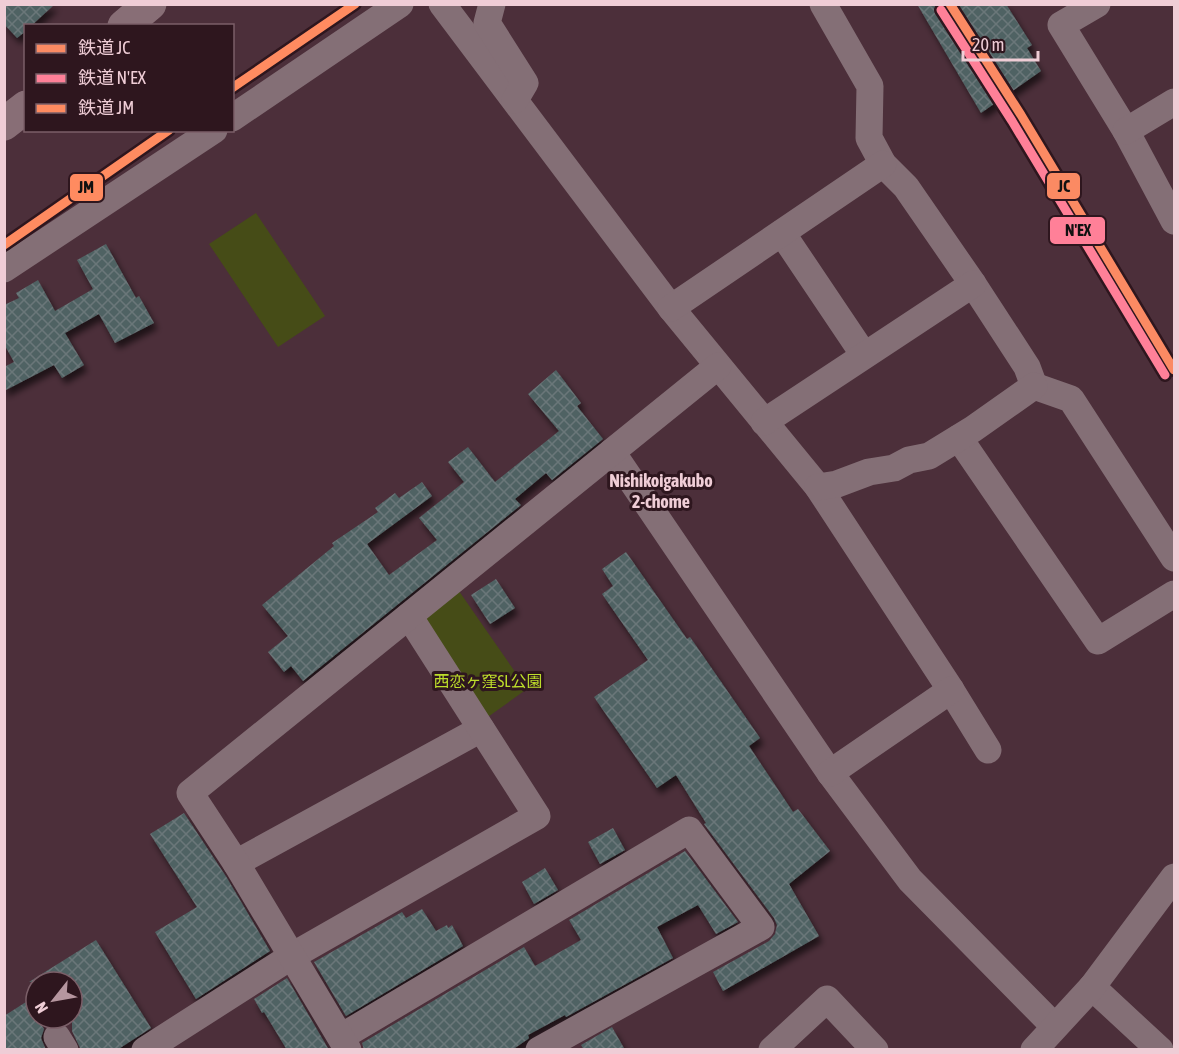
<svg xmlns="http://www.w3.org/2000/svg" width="1179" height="1054" viewBox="0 0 1179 1054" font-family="'Asap Condensed','Noto Sans JP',sans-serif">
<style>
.green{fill:#464c17}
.building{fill:url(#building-cross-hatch);filter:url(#shadow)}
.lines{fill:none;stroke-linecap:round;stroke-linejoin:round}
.minor{stroke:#846f76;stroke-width:27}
.major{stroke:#886e76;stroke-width:33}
.rail-1-casing{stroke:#2e161e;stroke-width:14}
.rail-2-casing{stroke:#2e161e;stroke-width:14}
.rail-3-casing{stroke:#2e161e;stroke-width:14}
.rail-1{stroke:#fb8a63;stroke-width:9}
.rail-2{stroke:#ff8098;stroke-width:9}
.rail-3{stroke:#ff8b60;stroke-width:9}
.labels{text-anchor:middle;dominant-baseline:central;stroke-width:6;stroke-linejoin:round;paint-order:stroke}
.park-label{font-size:16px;fill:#bddd2b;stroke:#2e161e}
.neighbourhood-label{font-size:18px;font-weight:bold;fill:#efcdd6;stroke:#2e161e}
.line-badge{stroke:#2e161e;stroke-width:2}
.pale-badge-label{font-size:16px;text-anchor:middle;font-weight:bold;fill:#111}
</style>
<defs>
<pattern id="building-cross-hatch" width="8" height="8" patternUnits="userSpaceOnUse" patternTransform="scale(1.5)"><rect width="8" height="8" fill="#506263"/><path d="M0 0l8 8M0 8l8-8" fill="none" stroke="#6a7779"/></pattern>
<filter id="shadow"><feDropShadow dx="3.5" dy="6" stdDeviation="3" flood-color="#0009"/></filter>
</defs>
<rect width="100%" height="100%" fill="#4c2f3a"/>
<g class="green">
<polygon points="256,213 325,316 278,347 209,244"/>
<polygon points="452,581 527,689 478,724 417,628"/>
</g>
<g class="building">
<polygon points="4,4 55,4 31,26 26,26 26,31 17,38 4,24"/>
<polygon points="917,4 1006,4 1032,45 1027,48 1041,71 981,113"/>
<polygon points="106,244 136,298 139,296 154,323 115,343 99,314 65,333 84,365 62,378 54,365 4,391 4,367 14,362 4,344 4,305 19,298 16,293 38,280 55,311 93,289 77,260"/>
<polygon points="556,370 581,403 577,406 603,439 552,480 546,473 515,499 521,505 303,681 291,666 284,672 268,652 288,636 262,605 334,546 332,543 378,512 375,508 395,493 399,498 422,482 432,496 367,544 389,575 437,540 419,518 464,482 448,462 468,447 495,482 559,431 528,394"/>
<polygon points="626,552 687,639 690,637 760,738 749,746 793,812 798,809 830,851 789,884 819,936 723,991 713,972 769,941 775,934 777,925 774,918 704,824 706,823 676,775 657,788 594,697 648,660 602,594 613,586 602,569"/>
<polygon points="496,579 515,608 490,624 471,595"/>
<polygon points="184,813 227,878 270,951 196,999 155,932 197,907 150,834"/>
<polygon points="613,828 625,850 600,864 588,842"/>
<polygon points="685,851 738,922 716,934 698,905 657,927 673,958 566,1017 565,1015 528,1035 529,1038 528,1039 512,1050 364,1050 362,1043 524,947 535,966 581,940 569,920"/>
<polygon points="545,868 558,890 534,904 522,882"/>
<polygon points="422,909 436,931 447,925 448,928 452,925 463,946 346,1016 314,962 402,912 406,918"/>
<polygon points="96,940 151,1028 117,1050 81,1050 72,1031 72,982 29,982"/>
<polygon points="287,978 329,1050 287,1050 264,1012 262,1013 254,999"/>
<polygon points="26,1002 44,1029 41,1038 46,1050 4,1050 4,1016"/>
<polygon points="612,1027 625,1050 584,1050 581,1045"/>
</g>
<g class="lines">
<g class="minor">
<polyline points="442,4 671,308 818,487 951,690 988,750"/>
<polyline points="492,4 487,23 525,83 515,100"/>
<polyline points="823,4 870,86 869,138 883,164 906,187 973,284 1027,367 1034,386"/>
<polyline points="1097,4 1061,25 1126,131 1174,221"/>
<polyline points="232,118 400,4"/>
<polyline points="1126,131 1174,102"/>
<polyline points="782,233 864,355"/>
<polyline points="4,269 214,130"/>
<polyline points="671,308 883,164"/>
<polyline points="1034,386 1071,399 1174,558"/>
<polyline points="764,422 973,284"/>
<polyline points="959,438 1098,641 1174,594"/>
<polyline points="612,452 830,773 910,880 1054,1026"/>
<polyline points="818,487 837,484 869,472 894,468 909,460 929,456 973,429 1034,386"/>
<polyline points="830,773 951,690"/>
<polyline points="236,863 481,729"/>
<polyline points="1092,987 1160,1050"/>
<polyline points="57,1037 65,1050"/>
<polyline points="341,1037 689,830 761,927 539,1050"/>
<polyline points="145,1050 292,956 537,816 409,616"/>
<polyline points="348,1050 236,863 190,793 718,366"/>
<polyline points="772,1050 827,999 875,1050"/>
<polyline points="1034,1050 1092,987 1174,877"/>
</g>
<g class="major">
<polyline points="124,26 150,4"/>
<polyline points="4,124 26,107"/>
</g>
<defs>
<polyline id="rail-1" points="950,4 1021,115 1174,370"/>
<polyline id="rail-2" points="941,10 1012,121 1165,375"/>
<g id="rail-3">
<polyline points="232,88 355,4"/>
<polyline points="4,245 169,130"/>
</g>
</defs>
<use href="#rail-1" class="rail-1-casing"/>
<use href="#rail-2" class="rail-2-casing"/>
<use href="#rail-3" class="rail-3-casing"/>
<use href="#rail-1" class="rail-1"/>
<use href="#rail-2" class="rail-2"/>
<use href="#rail-3" class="rail-3"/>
</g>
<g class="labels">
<g class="park-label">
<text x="488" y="681">西恋ヶ窪SL公園</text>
</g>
<g class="neighbourhood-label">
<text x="661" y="480">Nishikoigakubo<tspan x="661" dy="21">2-chome</tspan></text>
</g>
</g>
<g class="line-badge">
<rect x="1046" y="172" width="35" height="28" rx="6" fill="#fb8a63"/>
<rect x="69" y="173" width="35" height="29" rx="6" fill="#ff8b60"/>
<rect x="1049" y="216" width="57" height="29" rx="6" fill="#ff8098"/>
</g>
<g class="pale-badge-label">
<text x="1064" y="192">JC</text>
<text x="86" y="193">JM</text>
<text x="1078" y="236">N'EX</text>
</g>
<rect width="1179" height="1054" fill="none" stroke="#efcdd6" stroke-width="12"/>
<rect x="24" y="24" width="210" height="108" fill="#2e161e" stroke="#7b5f68" stroke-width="1.5"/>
<rect x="36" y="44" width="30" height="9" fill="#fb8a63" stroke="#7b5f68" stroke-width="1.5"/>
<text x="78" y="54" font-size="18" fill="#efcdd6">鉄道 JC</text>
<rect x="36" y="74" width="30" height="9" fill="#ff8098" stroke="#7b5f68" stroke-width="1.5"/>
<text x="78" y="84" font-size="18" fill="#efcdd6">鉄道 N'EX</text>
<rect x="36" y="104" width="30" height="9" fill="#ff8b60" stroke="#7b5f68" stroke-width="1.5"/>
<text x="78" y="114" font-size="18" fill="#efcdd6">鉄道 JM</text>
<g transform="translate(54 1000) rotate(239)"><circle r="28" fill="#2e161e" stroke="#7b5f68" stroke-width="1.5"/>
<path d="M0-4.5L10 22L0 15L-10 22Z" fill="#b6969f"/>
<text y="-9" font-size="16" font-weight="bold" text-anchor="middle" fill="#efcdd6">N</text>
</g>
<path d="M963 51v9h75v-9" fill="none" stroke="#efcdd6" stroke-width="3"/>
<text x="972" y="51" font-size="18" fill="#efcdd6" stroke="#2e161e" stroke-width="4.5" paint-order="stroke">20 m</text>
</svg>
